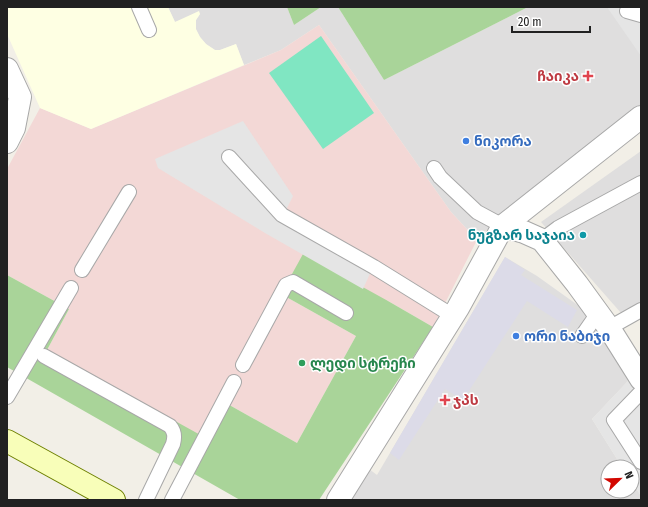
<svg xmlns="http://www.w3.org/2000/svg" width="648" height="507" viewBox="0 0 648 507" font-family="'Fira Sans Condensed','Noto Sans Georgian',sans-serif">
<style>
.residential{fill:#dfdede}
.commercial{fill:#f3d8d6}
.education{fill:#feffe3}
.forest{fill:#a9d499}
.pitch{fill:#80e6c2}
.parking{fill:#e5e5e5}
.plaza{fill:#dcdbe8}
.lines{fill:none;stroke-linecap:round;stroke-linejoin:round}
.service-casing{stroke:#a8a8a8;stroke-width:16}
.minor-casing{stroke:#a8a8a8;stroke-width:24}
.secondary-casing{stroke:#6e8000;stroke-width:24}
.service{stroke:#fff;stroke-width:14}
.minor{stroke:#fff;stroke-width:22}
.secondary{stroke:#f8feb9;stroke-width:22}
.health-dot{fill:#e0444e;stroke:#fff;stroke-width:1.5}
.shop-dot{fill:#3f7fe0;stroke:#fff;stroke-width:1.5}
.culture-dot{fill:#0f9aa8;stroke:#fff;stroke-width:1.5}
.leisure-dot{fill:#2e9e5b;stroke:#fff;stroke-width:1.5}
.labels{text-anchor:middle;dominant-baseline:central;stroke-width:3;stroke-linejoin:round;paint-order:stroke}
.health-label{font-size:14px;font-weight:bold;fill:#be3a42;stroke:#fff;text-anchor:end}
.shop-label{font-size:14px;font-weight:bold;fill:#366cbe;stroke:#fff;text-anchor:start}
.culture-label{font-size:14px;font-weight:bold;fill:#0d838f;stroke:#fff;text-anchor:end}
.leisure-label{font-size:14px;font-weight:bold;fill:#27864d;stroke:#fff;text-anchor:start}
</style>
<rect width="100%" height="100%" fill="#f2efe7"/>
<g class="residential">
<polygon points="168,7 287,7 294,25 321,7 338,7 384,80 528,7 641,7 641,110 484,232 477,240 451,212 319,25 281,50 244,65 236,44 220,50 215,50 206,44 200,37 196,30 196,20 200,14 175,22"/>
<polygon points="641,151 641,315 629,322 541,222"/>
<polygon points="505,257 537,276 586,311 628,381 592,419 622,467 608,467 608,491 632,491 632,482 641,496 641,500 350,500 369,469 377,475"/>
</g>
<polygon class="commercial" points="319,25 451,212 477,240 433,327 388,301 281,294 356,336 297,443 224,402 204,438 47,350 69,309 7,275 7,169 40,108 91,129 281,50"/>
<polygon class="education" points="7,7 168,7 175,22 199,11 200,14 196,20 196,29 200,37 206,44 215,50 220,50 236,44 244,65 91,129 40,108 7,34"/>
<g class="forest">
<polygon points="287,7 321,7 294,25"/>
<polygon points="338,7 528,7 384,80"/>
<polygon points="303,254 388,301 433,327 319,500 240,500 7,367 7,275 69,309 47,350 204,437 224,402 297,443 356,336 281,294"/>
</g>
<polygon class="pitch" points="321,36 374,113 323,149 269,73"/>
<g class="parking">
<polygon points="607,7 641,7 641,56 609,10"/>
<polygon points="243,121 293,196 283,216 373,267 363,289 265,233 158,168 155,159"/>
<polygon points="641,374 641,496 632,482 632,467 622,467 592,419 628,381"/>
</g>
<polygon class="plaza" points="505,257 525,270 521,275 577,310 568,327 527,301 463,400 445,389 399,460 390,453"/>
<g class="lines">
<defs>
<g id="service">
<polyline points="139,7 149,30"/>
<polyline points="627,11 641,15"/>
<polyline points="229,157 282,215 374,267 453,316"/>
<polyline points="434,168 440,177 477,212 503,226"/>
<polyline points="542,240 558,228 641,183"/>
<polyline points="82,270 129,192"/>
<polyline points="609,328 641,310"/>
<polyline points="582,336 598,313"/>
<path d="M44,356L170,426C175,432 175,437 173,444L146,500"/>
<polyline points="243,365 286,285 293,282 346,313"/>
<polyline points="641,392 614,420 641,462"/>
<polyline points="7,397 71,288"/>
<polyline points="172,500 234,382"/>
</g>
<g id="minor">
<polyline points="7,69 20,97 14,128 7,142"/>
<polyline points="503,226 524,232 542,240 577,284 609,328 641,379"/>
<polyline points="338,500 458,308 503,226 641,117"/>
</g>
<polyline id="secondary" points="7,441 114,500"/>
</defs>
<use href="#service" class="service-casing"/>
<use href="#minor" class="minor-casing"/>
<use href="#secondary" class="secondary-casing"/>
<use href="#service" class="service"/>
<use href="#minor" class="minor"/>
<use href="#secondary" class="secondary"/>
</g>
<g class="health-dot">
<path d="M586 70h4v4h4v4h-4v4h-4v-4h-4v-4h4z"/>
<path d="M443 394h4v4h4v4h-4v4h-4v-4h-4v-4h4z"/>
</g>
<g class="shop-dot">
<circle cx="466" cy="141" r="4"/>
<circle cx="516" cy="336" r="4"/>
</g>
<circle class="culture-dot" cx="583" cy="235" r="4"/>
<circle class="leisure-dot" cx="302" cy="363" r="4"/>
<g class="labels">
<g class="health-label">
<text x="579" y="76">ჩაიკა</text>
<text x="453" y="400" text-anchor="start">ჯპს</text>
</g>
<g class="shop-label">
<text x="474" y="141">ნიკორა</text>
<text x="524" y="336">ორი ნაბიჯი</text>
</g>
<g class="culture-label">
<text x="575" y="235">ნუგზარ საჯაია</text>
</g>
<g class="leisure-label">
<text x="310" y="363">ლედი სტრეჩი</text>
</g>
</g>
<rect width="648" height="507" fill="none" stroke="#212121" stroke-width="16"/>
<g transform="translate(620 479) rotate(67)"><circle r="19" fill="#ffffff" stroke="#a6a6a6"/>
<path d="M0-3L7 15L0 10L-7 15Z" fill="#d20700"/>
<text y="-6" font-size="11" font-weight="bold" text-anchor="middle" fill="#212121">N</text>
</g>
<path d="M512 26v6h78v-6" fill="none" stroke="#212121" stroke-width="2"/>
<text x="518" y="26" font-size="12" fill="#212121" stroke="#ffffff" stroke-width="3" paint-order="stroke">20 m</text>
</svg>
